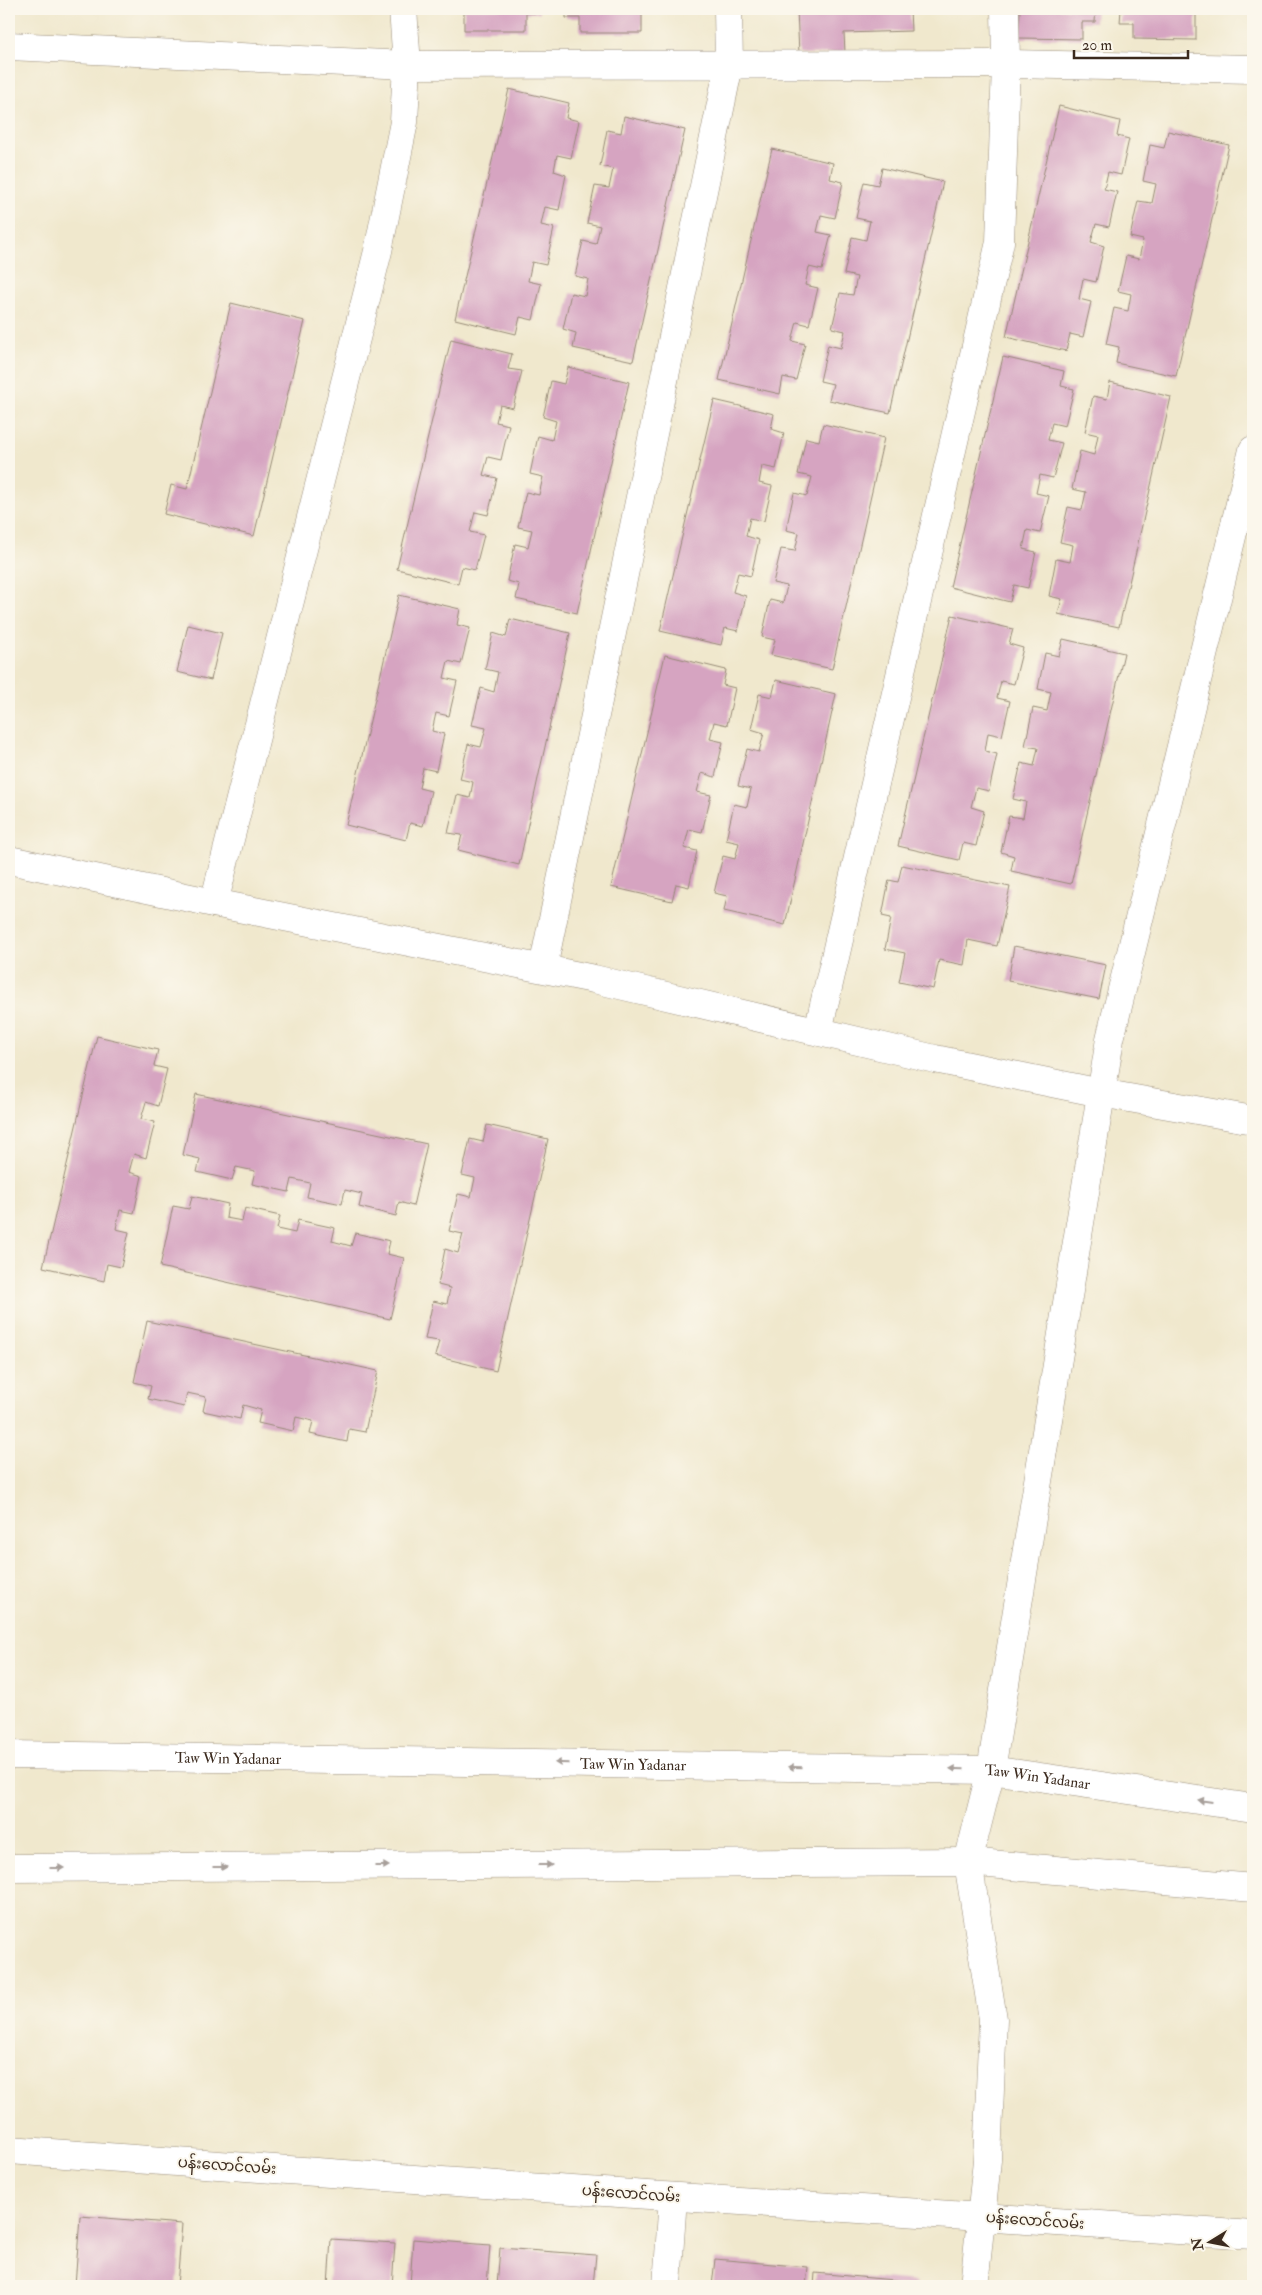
<svg xmlns="http://www.w3.org/2000/svg" width="1262" height="2295" viewBox="0 0 1262 2295" font-family="'IM FELL Double Pica','Noto Sans Myanmar',serif">
<style>
.building{fill:#d6a4c1}
.lines{fill:none;stroke-linecap:round;stroke-linejoin:round}
.street-casing{stroke:#968976;stroke-width:29}
.secondary-casing{stroke:#968976;stroke-width:29}
.street{stroke:#fff;stroke-width:28}
.secondary{stroke:#fff;stroke-width:28}
.oneway{fill:#a79f9a}
.labels{text-anchor:middle;dominant-baseline:central;stroke-width:4;stroke-linejoin:round;paint-order:stroke}
.street-label{font-size:15px;fill:#3b2a1e;stroke:#fbf7ec}
</style>
<rect width="100%" height="100%" fill="#fbf7ec"/>
<filter id="ink" filterUnits="userSpaceOnUse"><feTurbulence type="fractalNoise" baseFrequency=".02" numOctaves="2"/><feDisplacementMap in="SourceGraphic" scale="10" xChannelSelector="R" yChannelSelector="G"/><feConvolveMatrix kernelMatrix="1 2 1 2 8 2 1 2 1" color-interpolation-filters="sRGB"/></filter>
<filter id="wash" filterUnits="userSpaceOnUse"><feTurbulence type="fractalNoise" baseFrequency=".0096" numOctaves="4" result="noise"/><feDisplacementMap in="SourceGraphic" scale="20" xChannelSelector="R" yChannelSelector="G"/><feGaussianBlur stdDeviation="1.12" result="paint"/><feColorMatrix in="noise" values="0 0 0 0 0 0 0 0 0 0 0 0 0 0 0 0 0 1.4 0 .05"/><feComposite in="paint" operator="in"/></filter>
<g filter="url(#wash)">
<rect width="100%" height="100%" fill="#f0e8cd"/>
<g id="blocks">
<g class="building">
<polygon points="464,9 539,9 539,13 526,13 526,30 464,30"/>
<polygon points="566,9 642,9 642,33 580,33 580,18 566,18"/>
<polygon points="797,9 910,9 911,31 844,33 845,53 799,54"/>
<polygon points="1020,9 1096,9 1095,22 1082,22 1082,39 1019,38"/>
<polygon points="1121,9 1196,9 1196,40 1134,39 1134,23 1120,23"/>
<polygon points="509,89 569,103 566,118 579,121 571,158 557,155 554,171 566,175 559,210 545,207 541,225 554,228 546,265 532,262 528,281 541,284 533,320 520,317 516,334 455,319"/>
<polygon points="1059,106 1120,121 1117,136 1129,139 1121,175 1108,172 1104,189 1117,192 1109,227 1096,224 1091,242 1104,246 1096,282 1083,279 1079,299 1091,302 1083,337 1070,334 1066,351 1006,337"/>
<polygon points="624,116 685,130 633,361 573,348 576,333 563,329 571,293 585,296 588,279 575,276 583,241 596,244 600,226 587,223 595,186 609,188 613,169 600,166 607,130 621,133"/>
<polygon points="1168,131 1229,145 1176,376 1116,363 1119,347 1106,344 1114,308 1128,311 1131,294 1118,291 1126,256 1139,259 1143,240 1130,237 1138,201 1152,203 1156,184 1143,181 1150,145 1164,148"/>
<polygon points="772,149 833,163 830,179 843,182 835,218 821,215 817,232 831,235 822,270 809,267 805,285 818,288 809,325 797,322 792,341 805,344 796,380 783,377 780,394 719,380"/>
<polygon points="882,168 943,182 890,413 829,400 833,384 820,381 828,345 841,348 845,331 832,328 840,293 853,295 857,277 844,274 852,237 866,240 870,221 856,218 864,182 878,185"/>
<polygon points="231,303 305,321 254,536 164,514 171,485 187,489"/>
<polygon points="451,339 512,354 508,369 522,371 513,408 500,405 496,422 509,425 501,460 488,457 483,475 497,478 488,515 475,512 470,532 484,535 475,570 462,567 458,584 397,569"/>
<polygon points="1003,357 1064,371 1061,386 1074,389 1065,426 1052,423 1048,440 1062,443 1053,478 1040,475 1036,493 1049,496 1040,533 1027,530 1023,549 1036,552 1028,588 1014,585 1010,602 950,587"/>
<polygon points="568,367 629,382 577,613 516,599 519,584 507,581 515,544 528,547 532,530 518,527 526,492 539,495 543,477 530,474 538,436 552,440 556,421 543,417 551,381 564,384"/>
<polygon points="1110,382 1171,397 1119,627 1058,614 1062,599 1049,596 1056,559 1070,562 1073,545 1060,542 1068,507 1082,510 1086,492 1072,489 1080,451 1094,455 1098,435 1085,432 1093,396 1107,399"/>
<polygon points="714,400 774,414 771,429 784,433 776,469 762,466 759,483 772,486 764,521 750,518 746,536 759,540 751,576 738,573 733,592 746,596 738,631 725,628 721,645 660,631"/>
<polygon points="823,424 884,438 832,669 771,655 775,640 762,637 770,600 783,603 787,586 773,583 781,549 795,551 799,533 786,530 794,493 807,496 812,477 798,474 806,438 819,441"/>
<polygon points="399,595 460,609 457,625 470,628 461,664 448,661 444,678 457,681 449,716 436,713 432,731 444,734 436,771 423,768 419,788 431,791 423,826 410,823 406,840 346,825"/>
<polygon points="952,615 1013,629 1009,644 1023,648 1014,684 1001,681 997,698 1010,701 1002,736 988,733 985,751 997,754 989,791 976,788 971,807 984,811 976,846 963,843 959,860 898,846"/>
<polygon points="510,619 570,633 519,865 458,850 462,835 448,833 457,795 470,798 473,782 460,779 468,744 481,747 486,728 472,725 481,688 494,692 498,672 485,669 493,633 506,637"/>
<polygon points="188,625 222,633 211,680 177,672"/>
<polygon points="1063,639 1124,653 1071,884 1011,871 1014,856 1001,852 1009,816 1023,818 1026,802 1013,799 1021,763 1034,766 1038,748 1025,746 1033,708 1047,711 1051,692 1038,689 1045,653 1059,656"/>
<polygon points="665,655 726,670 723,685 735,688 727,725 714,722 710,739 723,742 715,777 702,773 697,792 711,795 702,832 689,829 684,848 697,851 689,887 676,884 672,901 611,887"/>
<polygon points="776,680 836,694 785,925 724,911 727,896 714,893 723,856 735,859 739,843 726,840 734,804 747,807 751,789 738,786 747,749 759,752 764,733 751,729 759,694 772,697"/>
<polygon points="902,865 1010,887 997,946 968,940 964,965 939,960 933,989 899,982 905,953 885,949 891,918 882,916 889,880 898,882"/>
<polygon points="1014,946 1106,965 1099,999 1008,981"/>
<polygon points="97,1036 158,1050 154,1066 167,1069 158,1106 146,1102 141,1119 155,1122 146,1158 134,1154 129,1172 142,1176 134,1213 120,1210 116,1229 129,1232 121,1267 107,1264 104,1281 43,1267"/>
<polygon points="196,1094 427,1144 413,1206 399,1202 396,1216 359,1207 362,1194 345,1190 342,1204 307,1197 310,1183 292,1179 289,1192 252,1184 255,1171 236,1167 232,1180 197,1172 200,1159 183,1155"/>
<polygon points="487,1125 548,1139 496,1371 435,1356 439,1341 425,1339 433,1301 447,1304 450,1288 438,1285 445,1249 458,1253 463,1234 449,1231 458,1194 471,1197 475,1178 462,1175 470,1139 483,1142"/>
<polygon points="192,1196 228,1204 226,1218 242,1221 245,1208 280,1216 277,1229 295,1233 298,1220 335,1228 332,1241 351,1246 355,1233 390,1241 387,1254 404,1258 390,1319 160,1267 173,1206 189,1209"/>
<polygon points="147,1321 378,1371 365,1432 349,1429 347,1442 310,1434 313,1421 296,1417 293,1431 258,1423 261,1410 243,1405 240,1419 203,1411 206,1397 187,1393 184,1407 148,1399 151,1386 134,1382"/>
<polygon points="80,2216 182,2224 177,2286 75,2286"/>
<polygon points="331,2239 395,2243 392,2286 328,2286"/>
<polygon points="413,2239 490,2245 487,2286 410,2286"/>
<polygon points="500,2248 596,2255 593,2286 497,2286"/>
<polygon points="715,2259 808,2267 806,2286 712,2286"/>
<polygon points="815,2273 916,2282 915,2286 814,2286"/>
</g>
</g>
</g>
<g filter="url(#ink)">
<use href="#blocks" fill-opacity="0" stroke="#968976" stroke-width="1"/>
<g class="lines">
<defs>
<g id="street">
<polyline points="9,46 407,65 1006,64 1253,69"/>
<polyline points="9,860 214,903 378,251 404,122 407,65 403,9"/>
<polyline points="214,903 594,979 935,1059 1101,1093 1253,1120"/>
<polyline points="543,968 729,65 728,9"/>
<polyline points="818,1031 1000,242 1006,64 1005,9"/>
<polyline points="9,2150 512,2186 1253,2235"/>
<polyline points="667,2286 673,2197"/>
<polyline points="974,2286 987,2160 993,2019 968,1862 991,1770 1110,1039 1253,450"/>
</g>
<g id="secondary">
<path id="s1" d="M9,1755L991,1770L1253,1808"/>
<polyline points="9,1868 968,1862 1253,1888"/>
</g>
</defs>
<use href="#street" class="street-casing"/>
<use href="#secondary" class="secondary-casing"/>
<use href="#street" class="street"/>
<use href="#secondary" class="secondary"/>
</g>
<defs><path id="oneway-solid" d="M-6-.8H1V-3.2L6.5 0L1 3.2V.8H-6Z" transform="scale(1.25)"/></defs>
<g class="oneway">
<use href="#oneway-solid" transform="translate(562 1763) rotate(-179)"/>
<use href="#oneway-solid" transform="translate(795 1767) rotate(-179)"/>
<use href="#oneway-solid" transform="translate(957 1769) rotate(-179)"/>
<use href="#oneway-solid" transform="translate(1205 1801) rotate(-172)"/>
<use href="#oneway-solid" transform="translate(545 1865)"/>
<use href="#oneway-solid" transform="translate(382 1866)"/>
<use href="#oneway-solid" transform="translate(220 1867)"/>
<use href="#oneway-solid" transform="translate(57 1868)"/>
</g>
</g>
<g class="labels">
<g class="street-label">
<text stroke="none"><textPath href="#s1" startOffset="219">Taw Win Yadanar</textPath></text>
<text stroke="none"><textPath href="#s1" startOffset="624">Taw Win Yadanar</textPath></text>
<text stroke="none"><textPath href="#s1" startOffset="1029">Taw Win Yadanar</textPath></text>
<text transform="translate(227 2166) rotate(4)">ပန်းလောင်လမ်း</text>
<text transform="translate(631 2194) rotate(4)">ပန်းလောင်လမ်း</text>
<text transform="translate(1035 2221) rotate(4)">ပန်းလောင်လမ်း</text>
</g>
</g>
<rect width="1262" height="2295" fill="none" stroke="#fbf7ec" stroke-width="30"/>
<g transform="translate(1210 2242) rotate(260)" stroke="#fbf7ec" stroke-width="4" paint-order="stroke">
<path d="M0-4L9 19L0 12L-9 19Z" fill="#3b2a1e"/>
<text y="-8" font-size="14" font-weight="bold" text-anchor="middle" fill="#3b2a1e">N</text>
</g>
<path d="M1074 50v8h114v-8" fill="none" stroke="#3b2a1e" stroke-width="2.5"/>
<text x="1082" y="50" font-size="15" fill="#3b2a1e" stroke="#fbf7ec" stroke-width="4" paint-order="stroke">20 m</text>
</svg>
